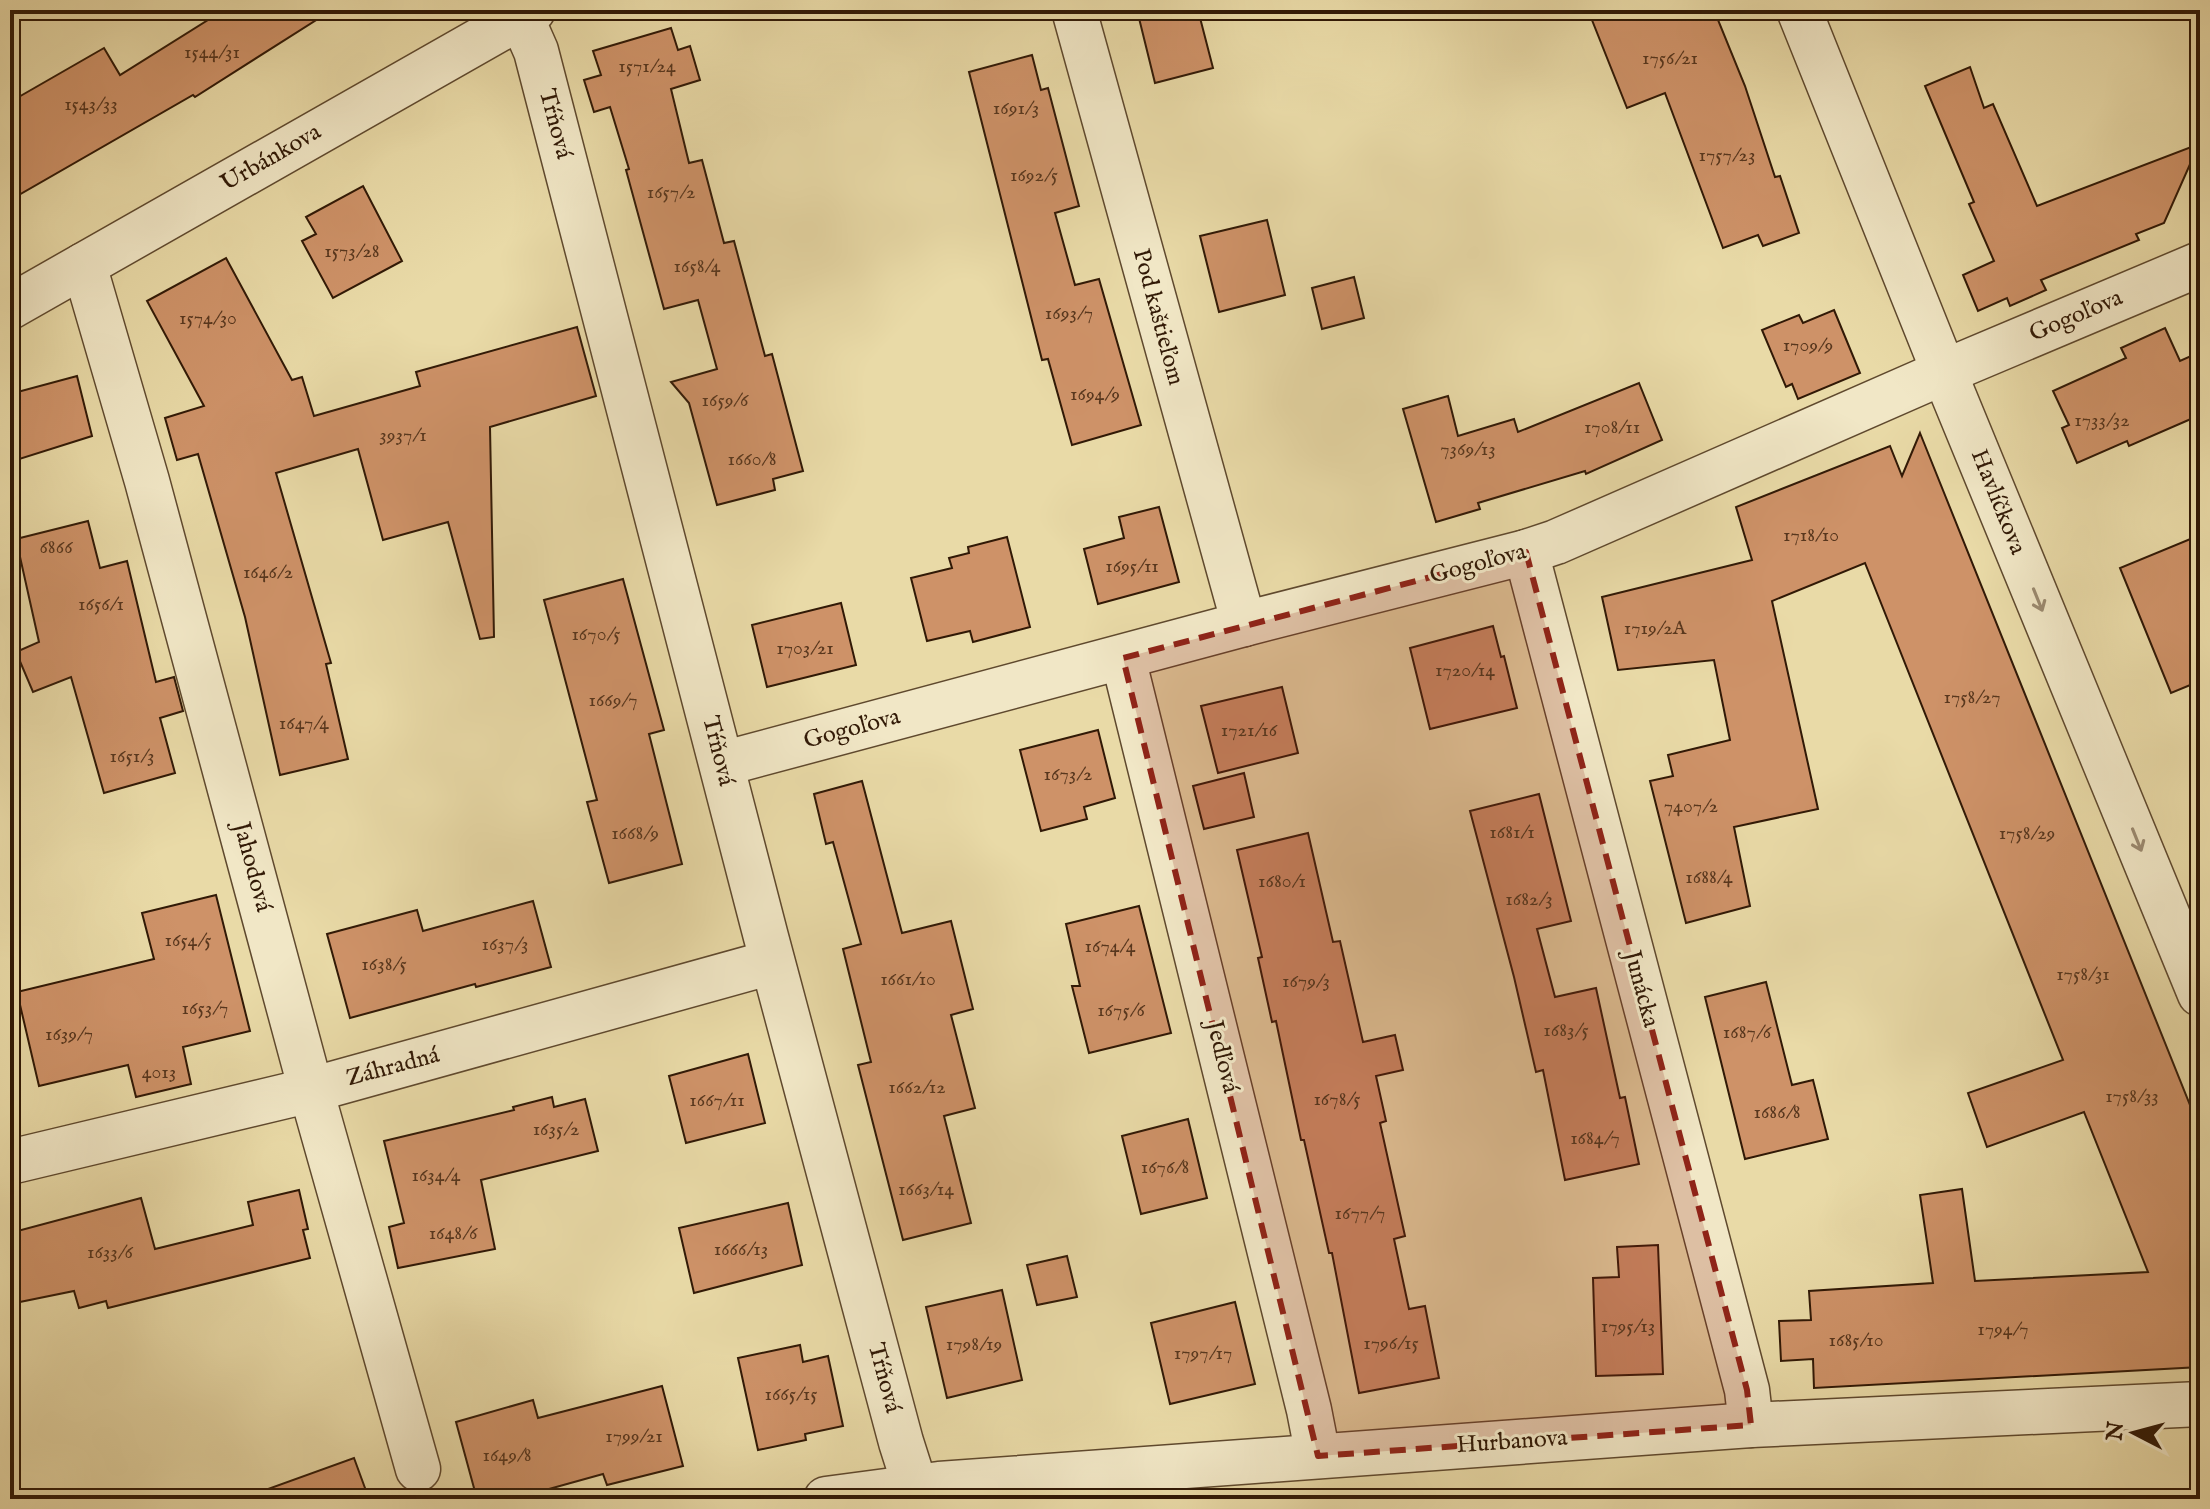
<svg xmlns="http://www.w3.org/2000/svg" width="2210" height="1509" viewBox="0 0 2210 1509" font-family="'IM FELL English',serif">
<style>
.building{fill:#ce9268;stroke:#311906;stroke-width:2}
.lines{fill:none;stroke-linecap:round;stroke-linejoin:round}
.minor-casing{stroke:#5f492e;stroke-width:47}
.minor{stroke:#f1e7c6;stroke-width:44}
.oneway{stroke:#9b8a70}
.marked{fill:#8f2418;fill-opacity:0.2;stroke:#8f2418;stroke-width:6;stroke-dasharray:16 10;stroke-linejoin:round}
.labels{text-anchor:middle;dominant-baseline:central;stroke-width:6;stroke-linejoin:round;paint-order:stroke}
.number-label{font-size:20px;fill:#58371e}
.street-label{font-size:24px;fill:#311906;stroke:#f1e7c6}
</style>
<rect width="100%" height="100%" fill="#e9daa7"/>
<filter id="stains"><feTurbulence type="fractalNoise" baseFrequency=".0025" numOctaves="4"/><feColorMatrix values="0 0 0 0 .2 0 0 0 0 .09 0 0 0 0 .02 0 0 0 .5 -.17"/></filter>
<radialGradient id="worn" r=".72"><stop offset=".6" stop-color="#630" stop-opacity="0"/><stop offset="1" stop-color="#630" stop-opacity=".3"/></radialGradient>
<g class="building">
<polygon points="224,10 332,10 195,97 193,95 10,200 10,102 104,48 120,75"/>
<polygon points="1137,10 1198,10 1213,68 1155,83"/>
<polygon points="1588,10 1714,10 1745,86 1775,177 1780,176 1799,233 1763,246 1758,235 1723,248 1665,93 1627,108"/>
<polygon points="671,28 678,50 690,46 700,80 671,89 689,163 702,160 724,243 734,241 765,356 772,354 803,471 773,479 775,490 717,505 689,403 671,382 717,369 698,300 664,309 626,170 629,169 610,107 594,112 584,80 601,75 593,51"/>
<polygon points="1032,55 1041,90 1048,88 1079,206 1055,213 1075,285 1099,279 1141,425 1072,445 1048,359 1042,360 969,72"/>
<polygon points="1970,67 1984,108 1993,104 2037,206 2199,144 2164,223 2136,234 2139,240 2041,280 2046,290 2010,306 2007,298 1978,311 1963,275 1994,261 1969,204 1974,202 1925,86"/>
<polygon points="363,186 402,261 333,298 302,241 316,234 306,217"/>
<polygon points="1267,220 1285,295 1219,312 1200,236"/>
<polygon points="226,258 292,380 302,377 314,416 420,386 416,372 577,327 596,396 490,427 494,637 480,639 448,522 383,540 358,449 276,473 331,663 326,664 348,759 280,775 245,617 198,454 177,460 165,418 204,406 147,301"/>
<polygon points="1354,277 1364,318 1322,329 1312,288"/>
<polygon points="1834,310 1860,373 1798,399 1792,384 1786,387 1762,330 1799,315 1803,323"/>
<polygon points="2165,328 2180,361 2200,352 2200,415 2129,446 2127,441 2077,463 2062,428 2069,425 2053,391 2126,358 2121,348"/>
<polygon points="77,376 92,436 10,462 10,394"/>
<polygon points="1639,383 1662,440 1586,474 1585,471 1478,503 1480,509 1436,522 1403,409 1448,396 1458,436 1514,419 1518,432"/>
<polygon points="1920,433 2200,1130 2200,1367 1814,1388 1813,1359 1781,1361 1779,1321 1811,1320 1809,1291 1933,1283 1920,1195 1962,1189 1975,1281 2148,1272 2084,1112 1987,1147 1968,1093 2063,1060 1865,563 1772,601 1818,809 1734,827 1750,906 1686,923 1650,781 1673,776 1668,755 1730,740 1714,660 1618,670 1602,597 1752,560 1736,507 1890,446 1902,476"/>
<polygon points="1159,507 1179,582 1098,604 1084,549 1124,538 1119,517"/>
<polygon points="88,521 100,568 127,561 156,682 174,677 183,711 160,718 175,773 104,793 71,677 33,692 16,652 39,642 16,539"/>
<polygon points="2200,535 2200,681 2171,693 2120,568"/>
<polygon points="1007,537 1030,627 973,642 970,631 927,641 911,578 952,568 949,558 969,553 968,547"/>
<polygon points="623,579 664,730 649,734 682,864 609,883 587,802 597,800 544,600"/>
<polygon points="841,603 856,665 767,687 752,625"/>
<polygon points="1493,626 1501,657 1504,656 1517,708 1430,729 1410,648"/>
<polygon points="1282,687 1298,753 1218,773 1201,706"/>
<polygon points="1098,730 1115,798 1084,807 1087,819 1041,831 1020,750"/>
<polygon points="1244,773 1254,817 1204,829 1193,786"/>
<polygon points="862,781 902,933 951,921 973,1009 951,1015 975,1108 944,1116 971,1223 903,1240 858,1065 871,1062 843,949 861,944 833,842 826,844 814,794"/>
<polygon points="1539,794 1571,921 1537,929 1555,997 1596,988 1620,1098 1625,1097 1639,1164 1565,1180 1543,1070 1536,1072 1514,977 1470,811"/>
<polygon points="1308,833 1333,942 1340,941 1363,1042 1395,1035 1403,1070 1376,1076 1386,1121 1380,1123 1405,1236 1394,1239 1409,1309 1425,1306 1439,1378 1359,1393 1332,1253 1329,1253 1304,1140 1301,1140 1276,1021 1272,1022 1258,958 1262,957 1237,850"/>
<polygon points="216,895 250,1031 183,1047 191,1084 136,1097 128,1065 39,1086 17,992 154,959 142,913"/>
<polygon points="533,901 551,967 476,987 475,984 350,1018 327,934 417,910 423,931"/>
<polygon points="1139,906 1171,1033 1089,1053 1072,986 1080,986 1066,924"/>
<polygon points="1766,982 1792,1085 1813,1080 1828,1139 1745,1159 1705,997"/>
<polygon points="748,1054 765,1123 686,1143 669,1076"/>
<polygon points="552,1097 554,1107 585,1099 598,1151 481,1180 495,1249 398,1268 389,1227 404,1223 384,1141 514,1110 513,1107"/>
<polygon points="1188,1119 1207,1198 1141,1214 1122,1136"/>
<polygon points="299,1190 308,1229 303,1230 310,1258 108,1308 106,1301 79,1308 74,1291 10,1304 10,1233 141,1198 155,1249 253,1225 248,1202"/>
<polygon points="788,1203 802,1265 694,1293 679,1228"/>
<polygon points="1658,1245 1663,1374 1596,1376 1593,1278 1619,1277 1617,1247"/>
<polygon points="1067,1256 1077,1297 1037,1305 1027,1265"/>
<polygon points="1002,1290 1022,1380 947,1398 926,1307"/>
<polygon points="1235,1302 1255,1384 1170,1404 1151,1323"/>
<polygon points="800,1345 803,1362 828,1356 843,1426 805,1434 806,1440 758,1450 738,1358"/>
<polygon points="662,1386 683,1466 607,1485 603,1474 513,1499 477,1499 456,1422 533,1400 538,1418"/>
<polygon points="354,1458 369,1499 255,1499 254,1494"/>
</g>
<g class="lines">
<defs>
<g id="minor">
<polyline points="1074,10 1244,624"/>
<polyline points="1799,10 1944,372 2200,994"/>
<polyline points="521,17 536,51 766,937 901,1442 915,1486 922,1499"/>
<polyline points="84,265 147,481 311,1090 418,1469"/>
<polyline points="10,307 533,10"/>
<polyline points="1526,552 1747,1390 1751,1425"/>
<polyline points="1123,658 1309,1410 1318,1456"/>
<polyline points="722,764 1244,624 1526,552 1556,542 1944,372 2200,264"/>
<polyline points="10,1162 311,1090 772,962"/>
<polyline points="826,1499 939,1484 1751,1425 2200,1404"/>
</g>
</defs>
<use href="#minor" class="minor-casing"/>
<use href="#minor" class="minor"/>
</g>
<defs><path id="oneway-shaft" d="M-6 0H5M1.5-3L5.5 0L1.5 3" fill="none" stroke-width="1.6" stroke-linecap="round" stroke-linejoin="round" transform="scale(2)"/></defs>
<g class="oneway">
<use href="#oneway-shaft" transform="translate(2038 600) rotate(68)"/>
<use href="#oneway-shaft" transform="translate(2137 840) rotate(68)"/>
</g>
<path class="marked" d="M1526,552L1747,1390L1751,1425L1318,1456L1123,658Z"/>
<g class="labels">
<g class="number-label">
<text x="212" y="52">1544/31</text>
<text x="1670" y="58">1756/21</text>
<text x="647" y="66">1571/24</text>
<text x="91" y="104">1543/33</text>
<text x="1016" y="108">1691/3</text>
<text x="1727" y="155">1757/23</text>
<text x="1034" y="175">1692/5</text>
<text x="671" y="192">1657/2</text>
<text x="352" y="251">1573/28</text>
<text x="697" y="266">1658/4</text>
<text x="1069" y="313">1693/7</text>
<text x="208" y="318">1574/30</text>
<text x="1808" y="345">1709/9</text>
<text x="1095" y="394">1694/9</text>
<text x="725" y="400">1659/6</text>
<text x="2102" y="420">1733/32</text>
<text x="1612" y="427">1708/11</text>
<text x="403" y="435">3937/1</text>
<text x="1468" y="449">7369/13</text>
<text x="752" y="459">1660/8</text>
<text x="1811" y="535">1718/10</text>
<text x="56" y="547">6866</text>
<text x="1132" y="566">1695/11</text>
<text x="268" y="572">1646/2</text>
<text x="101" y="604">1656/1</text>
<text x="1655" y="628">1719/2A</text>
<text x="596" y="634">1670/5</text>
<text x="805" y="648">1703/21</text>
<text x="1465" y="670">1720/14</text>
<text x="1972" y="697">1758/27</text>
<text x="613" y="700">1669/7</text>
<text x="304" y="723">1647/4</text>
<text x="1249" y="730">1721/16</text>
<text x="132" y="756">1651/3</text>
<text x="1068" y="774">1673/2</text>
<text x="1691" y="806">7407/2</text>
<text x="1512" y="832">1681/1</text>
<text x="635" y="833">1668/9</text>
<text x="2027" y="833">1758/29</text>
<text x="1709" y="877">1688/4</text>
<text x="1282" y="881">1680/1</text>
<text x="1529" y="899">1682/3</text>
<text x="188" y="940">1654/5</text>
<text x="505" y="944">1637/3</text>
<text x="1110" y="946">1674/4</text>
<text x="384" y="964">1638/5</text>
<text x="2083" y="974">1758/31</text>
<text x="908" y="979">1661/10</text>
<text x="1306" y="981">1679/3</text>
<text x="205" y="1008">1653/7</text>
<text x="1121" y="1010">1675/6</text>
<text x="1566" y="1030">1683/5</text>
<text x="1747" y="1032">1687/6</text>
<text x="69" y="1034">1639/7</text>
<text x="159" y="1072">4013</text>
<text x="917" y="1087">1662/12</text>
<text x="2132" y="1096">1758/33</text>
<text x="1337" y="1099">1678/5</text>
<text x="717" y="1100">1667/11</text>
<text x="1777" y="1112">1686/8</text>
<text x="556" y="1129">1635/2</text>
<text x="1595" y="1138">1684/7</text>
<text x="1165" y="1167">1676/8</text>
<text x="436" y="1175">1634/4</text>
<text x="926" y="1189">1663/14</text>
<text x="1360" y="1213">1677/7</text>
<text x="453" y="1233">1648/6</text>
<text x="741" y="1249">1666/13</text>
<text x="110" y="1252">1633/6</text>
<text x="1628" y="1326">1795/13</text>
<text x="2003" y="1329">1794/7</text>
<text x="1856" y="1340">1685/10</text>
<text x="1391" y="1343">1796/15</text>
<text x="974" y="1344">1798/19</text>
<text x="1203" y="1353">1797/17</text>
<text x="791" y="1394">1665/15</text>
<text x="634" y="1436">1799/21</text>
<text x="507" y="1455">1649/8</text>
</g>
<g class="street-label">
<text transform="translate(555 124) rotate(75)">Tŕňová</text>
<text transform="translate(271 158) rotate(-30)">Urbánkova</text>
<text transform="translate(2076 316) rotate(-23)">Gogoľova</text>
<text transform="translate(1158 317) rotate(75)">Pod kaštieľom</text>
<text transform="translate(1998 502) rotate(68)">Havlíčkova</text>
<text transform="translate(1478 564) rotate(-15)">Gogoľova</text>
<text transform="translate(852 729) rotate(-15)">Gogoľova</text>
<text transform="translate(718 751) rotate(76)">Tŕňová</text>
<text transform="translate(252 867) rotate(75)">Jahodová</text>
<text transform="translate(1641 989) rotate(75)">Junácka</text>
<text transform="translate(1222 1057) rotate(76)">Jedľová</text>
<text transform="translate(393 1067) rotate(-15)">Záhradná</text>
<text transform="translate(884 1378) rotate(75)">Tŕňová</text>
<text transform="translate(1512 1442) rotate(-4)">Hurbanova</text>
</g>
</g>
<rect width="2210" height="1509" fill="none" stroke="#e9daa7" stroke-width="40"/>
<rect x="12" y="12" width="2186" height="1485" fill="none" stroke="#311906" stroke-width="4"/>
<rect x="20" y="20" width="2170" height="1469" fill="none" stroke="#311906" stroke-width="2"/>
<g transform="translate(2134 1433) rotate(276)" stroke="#f1e7c6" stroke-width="6" paint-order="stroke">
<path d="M0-6L14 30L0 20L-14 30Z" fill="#311906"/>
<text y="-12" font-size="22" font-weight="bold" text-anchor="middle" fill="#311906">N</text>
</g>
<rect width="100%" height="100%" filter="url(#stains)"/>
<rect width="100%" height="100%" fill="url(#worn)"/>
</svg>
